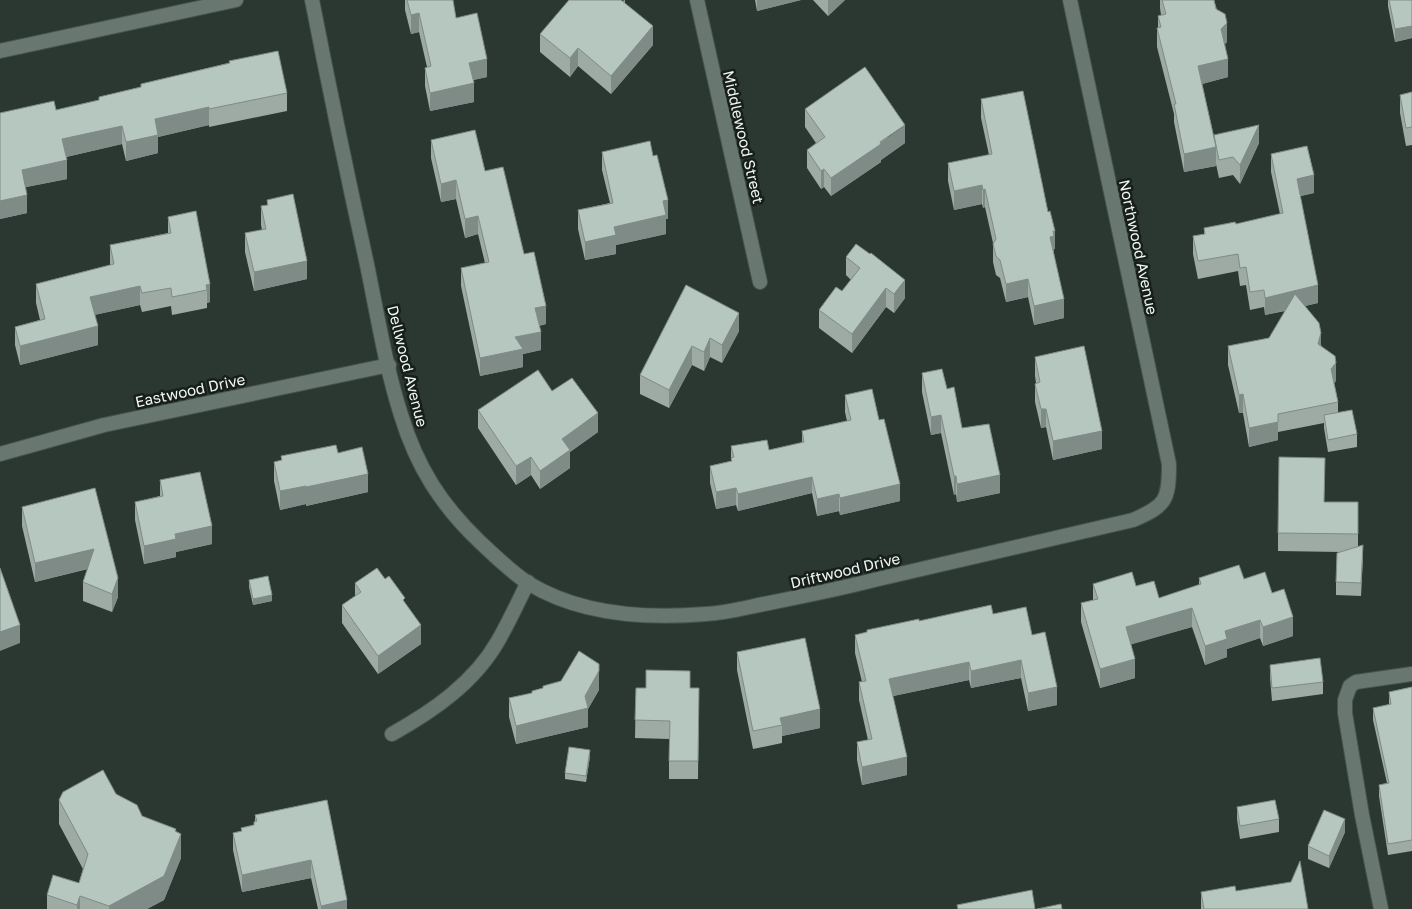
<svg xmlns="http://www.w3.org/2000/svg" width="1412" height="909" viewBox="0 0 1412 909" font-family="'Golos Text',sans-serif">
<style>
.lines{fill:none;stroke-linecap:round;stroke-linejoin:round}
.minor-casing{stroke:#47534d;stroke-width:16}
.minor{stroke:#687870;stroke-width:14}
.wall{fill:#9daba4}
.shaded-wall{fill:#7f8b86}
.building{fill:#b6c7bf;stroke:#7f8b86}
.labels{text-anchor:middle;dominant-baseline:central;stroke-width:5;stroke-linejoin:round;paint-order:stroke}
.street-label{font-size:15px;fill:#eff7f3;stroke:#171e1b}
</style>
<rect width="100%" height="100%" fill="#2a3831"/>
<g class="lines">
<defs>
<g id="minor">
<path d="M312,0C329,87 347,174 366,260C377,312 385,365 401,415C417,467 441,505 480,542C495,556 511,572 528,583C580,615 647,619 706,614C727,613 748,607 769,603C804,596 839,589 874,580C960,560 1046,540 1133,520C1166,506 1169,500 1169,464L1070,0"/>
<polyline points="697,0 760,282"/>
<polyline points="0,51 236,0"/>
<polyline points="0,454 104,425 389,365"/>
<path d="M392,734C433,711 474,683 498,641C509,622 518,602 528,582"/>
<polyline points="1381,909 1362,815 1345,713 1345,700 1350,686 1356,682 1412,674"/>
</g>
</defs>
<use href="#minor" class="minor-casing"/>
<use href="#minor" class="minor"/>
</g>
<g class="wall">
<polygon points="405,0 453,0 456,18 487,77 473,80 474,102 430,111 425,86 425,68 427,67 419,32 411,34 405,10"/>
<polygon points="625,0 625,4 653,45 611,94 578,66 570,77 540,52 540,34"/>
<polygon points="755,0 801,0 757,11"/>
<polygon points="813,0 845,0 828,16"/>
<polygon points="1160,0 1214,0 1227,42 1225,44 1228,77 1202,84 1214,137 1259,143 1240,184 1233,175 1219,178 1216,164 1216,166 1184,172 1174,122 1174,114 1157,47 1157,28 1158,28 1158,16 1161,15 1160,8"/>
<polygon points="1388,0 1412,0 1412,38 1395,42 1388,6"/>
<polygon points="229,61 287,93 287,111 209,127 209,125 158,137 158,153 126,161 122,144 66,157 67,179 26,187 27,213 0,219 56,110 99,100 99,97 141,87 141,84 229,63"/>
<polygon points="1412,92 1412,145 1406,146 1400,113 1400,95"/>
<polygon points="981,99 1055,249 1054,249 1054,254 1064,318 1034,325 1028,297 1006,302 1000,278 996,275 993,262 993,243 985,207 983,208 982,204 954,210 948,181 948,163 989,155 981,118"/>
<polygon points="805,109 905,143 881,160 881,162 831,196 824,187 821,189 807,168 807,150 816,143 805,127"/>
<polygon points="431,140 485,171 524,254 546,324 539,326 541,350 523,354 523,367 480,376 461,286 461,268 485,263 478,234 465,238 456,199 441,202 431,158"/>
<polygon points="602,152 668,219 666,219 666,234 616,245 616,254 585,260 578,229 578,210 610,203 602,170"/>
<polygon points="1271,154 1314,193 1300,196 1318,303 1305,306 1336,381 1334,383 1338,402 1338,412 1357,434 1357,447 1328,452 1324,428 1324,423 1278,432 1278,440 1249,447 1243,413 1239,413 1228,365 1228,346 1269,338 1285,311 1265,315 1264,307 1250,310 1246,285 1240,286 1238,271 1198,279 1193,254 1193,236 1204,234 1204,228 1236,224 1280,214 1271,172"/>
<polygon points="267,200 307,279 254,291 245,252 245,233 262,230 261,225 261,206 267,205"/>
<polygon points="196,211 210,302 207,303 207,308 172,315 171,306 142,312 140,305 94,315 98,345 20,365 15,345 15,327 40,320 36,303 36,284 110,265 110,245 168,233 168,217"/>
<polygon points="846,257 905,298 894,313 886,307 852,353 819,328 819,310 842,291 851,280 846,275"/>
<polygon points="686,285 739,331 722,363 710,357 704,371 692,365 669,408 640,394 640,375"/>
<polygon points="1035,357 1102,449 1053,460 1046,427 1041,428 1035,402 1035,384 1036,383 1035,376"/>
<polygon points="922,373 947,389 962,428 1000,493 957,502 956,494 954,495 941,433 931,435 922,392"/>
<polygon points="552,391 598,432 570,452 570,468 540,489 531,475 516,485 478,428 478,410"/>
<polygon points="845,395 879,420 900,501 840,515 839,511 817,516 812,493 738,511 736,505 716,509 710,483 710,466 731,461 731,446 769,450 802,443 802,431 847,421 845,412"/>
<polygon points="338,453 368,492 306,506 306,504 280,510 274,481 274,462 281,461 281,456"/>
<polygon points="160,480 212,544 176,552 176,557 144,564 135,520 135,502 160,496"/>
<polygon points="1324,502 1358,502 1358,546 1363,557 1361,596 1336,595 1336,582 1341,552 1278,551 1278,533"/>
<polygon points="22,507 118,597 112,612 83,601 83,582 88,569 35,582 22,526"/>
<polygon points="1199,578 1244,579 1272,593 1293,636 1263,646 1260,638 1227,649 1227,657 1205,665 1192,627 1131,644 1135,678 1100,688 1081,622 1081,603 1093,600 1093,584 1136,586 1159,598 1199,585"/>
<polygon points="385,579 405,603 421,644 378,674 342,623 342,605 355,596 355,583"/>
<polygon points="249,580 272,601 253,605 249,587"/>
<polygon points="993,614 1032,635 1057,705 1028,711 1021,678 971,688 969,680 893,696 907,775 862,785 857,760 857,742 868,740 859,700 859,682 862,682 855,653 855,635 919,621"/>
<polygon points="737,652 820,728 782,736 782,743 753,749 737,670"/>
<polygon points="1270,665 1323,682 1323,694 1272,701 1270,678"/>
<polygon points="543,686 599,690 588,709 588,727 516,744 509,717 509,698 532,693 543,689"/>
<polygon points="1412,687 1412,851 1388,855 1379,796 1379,785 1387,783 1373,720 1373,708 1389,705 1389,692"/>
<polygon points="636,688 699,688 698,779 669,779 669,739 635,738"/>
<polygon points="590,756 586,782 565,779 565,773"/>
<polygon points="116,794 142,816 176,832 181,858 164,900 147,909 47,909 47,895 79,883 83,869 59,824 59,800"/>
<polygon points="327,800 347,909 318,909 311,878 242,892 233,850 233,833 241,831 241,828 254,825 254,822 255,821 255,815"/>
<polygon points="1237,807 1279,819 1279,832 1240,839 1237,819"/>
<polygon points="1345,832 1329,868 1308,859 1308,846"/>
<polygon points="1236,891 1308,909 1201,909 1201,892"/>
</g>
<g class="shaded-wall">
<polygon points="757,0 801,0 757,11"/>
<polygon points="828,0 845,0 828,16"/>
<polygon points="419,13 419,32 411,34 411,15"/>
<polygon points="1227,23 1227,42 1221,47 1221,29"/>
<polygon points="653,26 653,45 611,94 611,76"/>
<polygon points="1412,26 1412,38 1395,42 1395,29"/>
<polygon points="578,48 578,66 570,77 570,58"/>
<polygon points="487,59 487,77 469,81 469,63"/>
<polygon points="1228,59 1228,77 1198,85 1198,66"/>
<polygon points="474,83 474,102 430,111 430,93"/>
<polygon points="209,107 209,125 158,137 158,153 126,161 126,142 155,119"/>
<polygon points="905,125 905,143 881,160 881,162 831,196 831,178"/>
<polygon points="1259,125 1259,143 1240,184 1240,165"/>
<polygon points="122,126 122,144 62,158 62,139"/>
<polygon points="1216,147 1216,166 1184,172 1184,154"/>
<polygon points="67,160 67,179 22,188 22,170"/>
<polygon points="824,169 824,187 821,189 821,171"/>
<polygon points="1314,175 1314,193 1297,197 1297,179"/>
<polygon points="456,180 456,199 441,202 441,184"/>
<polygon points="982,185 982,204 954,210 954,191"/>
<polygon points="985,189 985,207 983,208 983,190"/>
<polygon points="27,195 27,213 0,219 0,201"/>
<polygon points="668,200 668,219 666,219 666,234 616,245 616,254 585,260 585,242 663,201"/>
<polygon points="478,216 478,234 465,238 465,219"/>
<polygon points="1053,231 1055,231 1055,249 1054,249 1054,254 1050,237"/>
<polygon points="307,261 307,279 254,291 254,272"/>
<polygon points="1028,279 1028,297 1006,302 1006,284"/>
<polygon points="905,280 905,298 894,313 894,294"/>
<polygon points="210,284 210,302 207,303 207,290 206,285"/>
<polygon points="1318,285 1318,303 1265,315 1265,298"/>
<polygon points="140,286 140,305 90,316 90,297"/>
<polygon points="886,288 886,307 852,353 852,334"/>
<polygon points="1064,299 1064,318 1034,325 1034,306"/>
<polygon points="546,306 546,324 535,326 535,308"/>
<polygon points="739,313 739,331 722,363 722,345"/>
<polygon points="98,326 98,345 20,365 20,346"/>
<polygon points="541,332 541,350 523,354 523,367 480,376 480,358 515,337"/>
<polygon points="1321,333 1321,351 1318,344"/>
<polygon points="710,338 710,357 704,371 704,352"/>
<polygon points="692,346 692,365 669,408 669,390"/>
<polygon points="1336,363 1336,381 1331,387 1331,369"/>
<polygon points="1243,394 1243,413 1239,413 1239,395"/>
<polygon points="1041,409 1046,409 1046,427 1041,428"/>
<polygon points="598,413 598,432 570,452 570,468 540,489 540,471 562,439"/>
<polygon points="941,415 941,433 931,435 931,417"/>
<polygon points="1278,422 1278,440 1249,447 1249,428"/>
<polygon points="1102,431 1102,449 1053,460 1053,441"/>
<polygon points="531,457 531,475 516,485 516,466"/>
<polygon points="368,474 368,492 306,506 306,487"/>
<polygon points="1000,475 1000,493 957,502 957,484"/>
<polygon points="954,476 956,476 956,494 954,495"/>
<polygon points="812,477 812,493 738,511 738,494"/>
<polygon points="900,484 900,501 840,515 840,498"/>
<polygon points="306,486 306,504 280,510 280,491"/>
<polygon points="736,488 736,505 716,509 716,492"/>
<polygon points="839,494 839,511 817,516 817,499"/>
<polygon points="212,526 212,544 176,552 176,557 144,564 144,546 175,534"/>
<polygon points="94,549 94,567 35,582 35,563"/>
<polygon points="118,578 118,597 112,612 112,594"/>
<polygon points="272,595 272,601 253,605 253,599"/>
<polygon points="1192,608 1192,627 1126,646 1126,627"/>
<polygon points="1293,617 1293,636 1263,646 1263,627"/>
<polygon points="1260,620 1260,638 1227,649 1227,657 1205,665 1205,646 1225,631"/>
<polygon points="20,625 20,643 0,651 0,632"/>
<polygon points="421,625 421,644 378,674 378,656"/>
<polygon points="1135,659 1135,678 1100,688 1100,669"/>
<polygon points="1021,660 1021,678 971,688 971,671"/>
<polygon points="969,662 969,680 889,697 889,679"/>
<polygon points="599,671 599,690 588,709 588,727 516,744 516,726 585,696"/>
<polygon points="1057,687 1057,705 1028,711 1028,693"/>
<polygon points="820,709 820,728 782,736 782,725 780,718"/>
<polygon points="590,750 590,756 586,782 586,776"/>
<polygon points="907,757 907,775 862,785 862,767"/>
<polygon points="1345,819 1345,832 1329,868 1329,856"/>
<polygon points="176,829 176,847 181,834 181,858 164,900 147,909 109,909 109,906 175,831"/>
<polygon points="311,860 311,878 242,892 242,875"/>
<polygon points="80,896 80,909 77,909 77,905"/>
<polygon points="347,900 347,909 321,909 321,906"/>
</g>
<g class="building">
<polygon points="407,0 453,0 456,18 477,13 487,59 469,63 474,83 430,93 425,68 431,66 419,13 411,15"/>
<polygon points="569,0 621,0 653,26 611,76 578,48 570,58 540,34"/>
<polygon points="1162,0 1214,0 1216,9 1225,14 1227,23 1221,29 1228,59 1198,66 1216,147 1184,154 1174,104 1176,104 1157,28 1161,27 1158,16 1166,14"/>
<polygon points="1389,0 1412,0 1412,26 1395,29"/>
<polygon points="278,51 287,93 209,109 209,107 155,119 158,135 126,142 122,126 62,139 67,160 22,170 27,195 0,201 0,113 54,101 56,110 99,100 99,97 141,87 141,84 230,63 229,61"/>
<polygon points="865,67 905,125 880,142 881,144 831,178 824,169 821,171 807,150 825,137 805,109"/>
<polygon points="1023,91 1048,212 1050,211 1055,231 1053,231 1054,236 1050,237 1064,299 1034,306 1028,279 1006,284 1000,260 996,256 993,244 996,239 985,189 983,190 982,185 954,191 948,163 992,154 981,99"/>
<polygon points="1412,92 1412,127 1406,128 1400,95"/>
<polygon points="1259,125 1240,165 1233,157 1219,160 1214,135"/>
<polygon points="475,130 485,171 503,167 524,254 534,252 546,306 535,308 541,332 515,337 523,349 480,358 461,268 489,262 478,216 465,219 456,180 441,184 431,140"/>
<polygon points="650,141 653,156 657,155 668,200 663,201 666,215 614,227 616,235 585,242 578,210 613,203 602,152"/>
<polygon points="1307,146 1314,175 1297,179 1318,285 1265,298 1264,290 1250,292 1246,267 1240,268 1238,254 1198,261 1193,236 1205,234 1204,228 1235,222 1236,224 1283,213 1271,154"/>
<polygon points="293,194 307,261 254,272 245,233 266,229 261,206 268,205 267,200"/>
<polygon points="196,211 210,284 206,285 207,290 172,297 171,288 142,293 140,286 90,297 98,326 20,346 15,327 45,319 36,284 114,264 110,245 171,233 168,217"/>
<polygon points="856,244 870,254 871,253 905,280 894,294 886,288 852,334 819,310 836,287 842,291 860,268 846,257"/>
<polygon points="686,285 739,313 722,345 710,338 704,352 692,346 669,390 640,375"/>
<polygon points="1295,294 1319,323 1321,333 1318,344 1335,356 1336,363 1331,369 1338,402 1278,414 1278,422 1249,428 1243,394 1239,395 1228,346 1269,338"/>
<polygon points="1084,346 1102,431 1053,441 1046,409 1041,409 1035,384 1040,382 1035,357"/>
<polygon points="942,369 947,389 954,387 962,428 989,424 1000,475 957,484 956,476 954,476 941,415 931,417 922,373"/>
<polygon points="538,370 552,391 572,378 598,413 562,439 570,450 540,471 531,457 516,466 478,410"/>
<polygon points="872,389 879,420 884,419 900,484 840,498 839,494 817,499 812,477 738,494 736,488 716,492 710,466 732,461 731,458 734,457 731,446 767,440 769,450 804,442 802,431 851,420 845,395"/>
<polygon points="1352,410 1357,434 1328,440 1324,415"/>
<polygon points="336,445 338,453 362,447 368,474 306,487 306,486 280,491 274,462 282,460 281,456"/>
<polygon points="1279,457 1325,458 1324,502 1358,502 1358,534 1278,533"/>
<polygon points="200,472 212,526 175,534 176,539 144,546 135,502 163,496 160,480"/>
<polygon points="95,488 118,578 112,594 83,582 94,549 35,563 22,507"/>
<polygon points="1363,545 1361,583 1336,582 1337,553"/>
<polygon points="1239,565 1244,579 1265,572 1272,593 1284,589 1293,617 1263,627 1260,620 1225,631 1227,639 1205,646 1192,608 1126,627 1135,659 1100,669 1081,603 1098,599 1093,584 1132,572 1136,586 1154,581 1159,598 1201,584 1199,578"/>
<polygon points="0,568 20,625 0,632"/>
<polygon points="377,568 385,579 389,576 405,598 403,600 421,625 378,656 342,605 361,592 355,583"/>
<polygon points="268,576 272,595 253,599 249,580"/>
<polygon points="991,605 993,614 1026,607 1032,635 1045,632 1057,687 1028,693 1021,660 971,671 969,662 889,679 907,757 862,767 857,742 872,739 859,682 866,681 855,635 867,632 867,630 919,619 919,621"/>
<polygon points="805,638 820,709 780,718 782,725 753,731 737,652"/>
<polygon points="579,651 599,664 599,671 585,696 588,708 516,726 509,698 532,693 532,691 543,688 543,686 561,681"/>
<polygon points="1320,658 1323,682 1272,688 1270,665"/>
<polygon points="646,670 690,671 690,688 699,688 698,761 669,761 670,721 635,720 636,688 646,688"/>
<polygon points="1412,687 1412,840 1388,844 1379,785 1389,783 1373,708 1391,704 1389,692"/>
<polygon points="569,747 590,750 586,776 565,773"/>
<polygon points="103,770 116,794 137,805 142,816 176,829 175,831 181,834 164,876 109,906 80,896 77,905 47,895 53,875 79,883 88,854 59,800 63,792"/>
<polygon points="327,800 347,900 321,906 311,860 242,875 233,833 242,831 241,828 254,825 254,822 257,821 255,815"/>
<polygon points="1275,800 1279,819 1240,826 1237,807"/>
<polygon points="1324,810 1345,819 1329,856 1308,846"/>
<polygon points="1300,861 1308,909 1204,909 1201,892 1235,886 1236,891 1291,882"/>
<polygon points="1032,890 1035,909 958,909 957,905"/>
<polygon points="1061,904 1062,909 1037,909"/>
</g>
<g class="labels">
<g class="street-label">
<text transform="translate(744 137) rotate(77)">Middlewood Street</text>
<text transform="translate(1139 247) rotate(78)">Northwood Avenue</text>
<text transform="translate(408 366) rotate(76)">Dellwood Avenue</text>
<text transform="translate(190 390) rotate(-12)">Eastwood Drive</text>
<text transform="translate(845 570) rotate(-13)">Driftwood Drive</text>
</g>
</g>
</svg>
